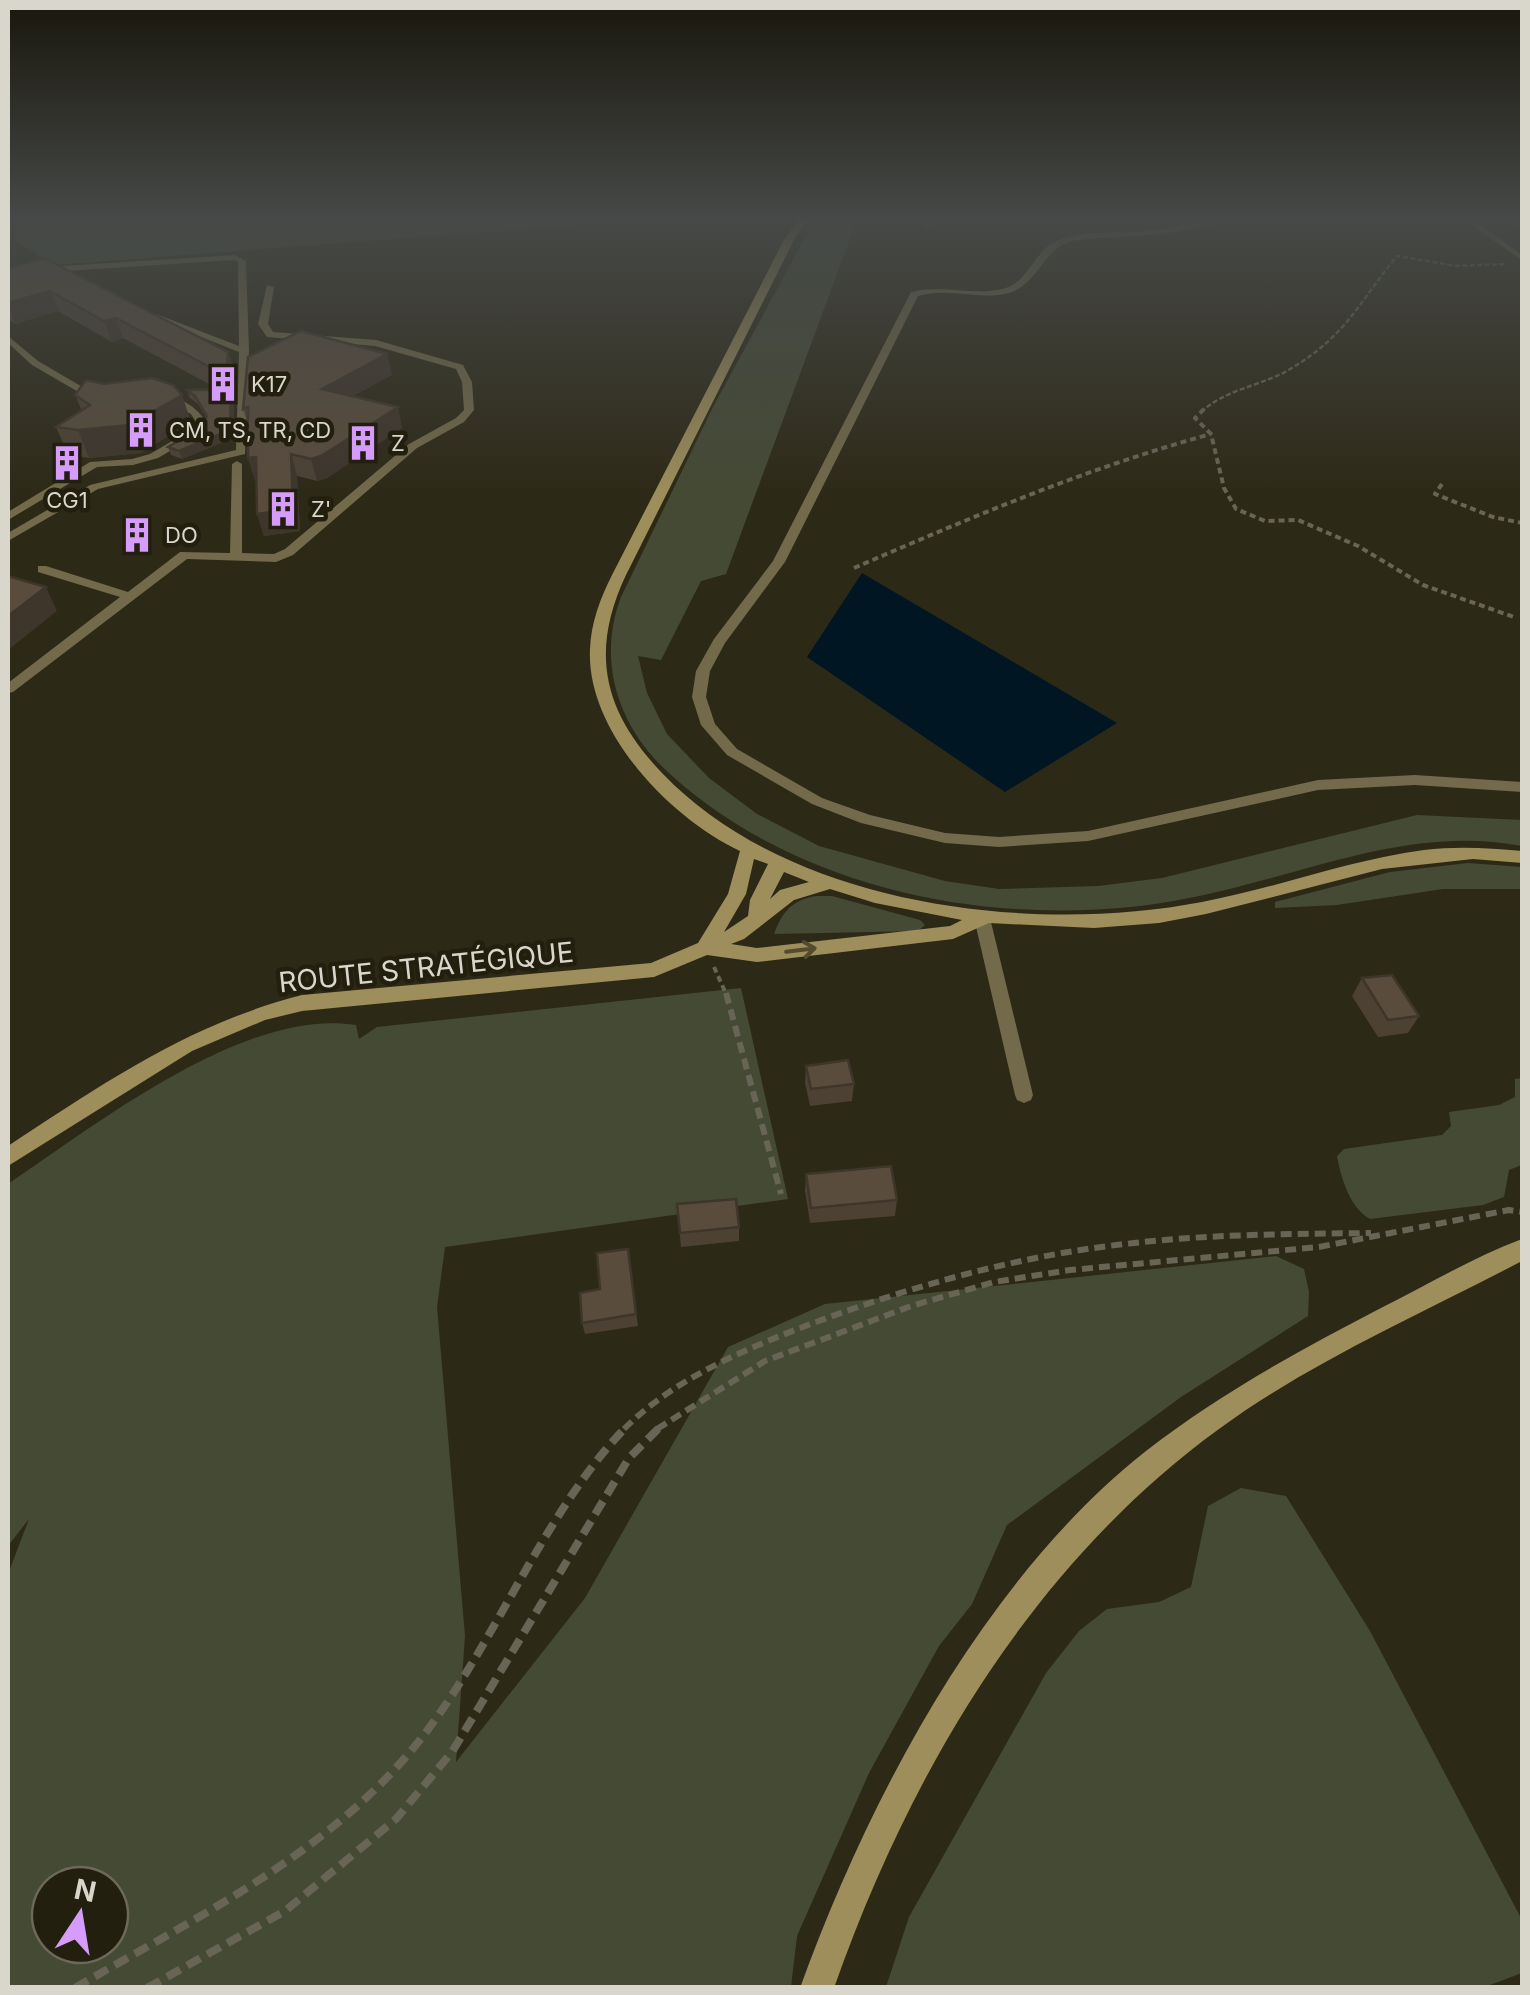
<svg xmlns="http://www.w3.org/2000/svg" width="1530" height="1995" viewBox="0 0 1530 1995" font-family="Inter,sans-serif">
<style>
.green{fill:#454a35;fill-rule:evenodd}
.water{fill:#001623}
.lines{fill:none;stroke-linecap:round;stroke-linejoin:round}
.path-far3{stroke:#696556;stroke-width:2.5;stroke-dasharray:5 2.5;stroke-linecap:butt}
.path-far2{stroke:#696556;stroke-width:4;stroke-dasharray:6 4;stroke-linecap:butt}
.path-far1{stroke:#696556;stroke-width:6;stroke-dasharray:11 6;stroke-linecap:butt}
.path{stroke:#696556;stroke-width:8;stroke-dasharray:15 8;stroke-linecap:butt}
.lane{fill:#736a4b;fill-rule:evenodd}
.secondary{fill:#9e8e5b;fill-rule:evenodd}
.wall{fill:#4d4134}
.shaded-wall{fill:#3e352b}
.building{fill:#594c3d;stroke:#3e352b;stroke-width:2.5}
.oneway{stroke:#544b2d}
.labels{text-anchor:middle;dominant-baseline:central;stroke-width:9;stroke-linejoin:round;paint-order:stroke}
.far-poi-label{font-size:22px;fill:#d9d6cc;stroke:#231f0e;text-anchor:start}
.street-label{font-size:28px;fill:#d9d6cc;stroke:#231f0e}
</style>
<rect width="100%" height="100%" fill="#2d2917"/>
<g class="green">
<polygon points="19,217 678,217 54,265 15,240"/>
<path d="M816,217H858L726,574L701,581L661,660L638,656L647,693L667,734L709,778L757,814L819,846L945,881L999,889L1098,886L1162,878L1417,815L1522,820V846C1412,825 1311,872 1204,895C1027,935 807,899 670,774C619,729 596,662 621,597L712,409Z"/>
<polygon points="1468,863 1522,867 1522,889 1443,889 1337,905 1275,908 1275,902 1390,872"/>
<path d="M816,896H832L920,920L925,925L918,931L774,934C782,912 792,900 816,896Z"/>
<path d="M741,988L788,1199L445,1247L437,1307L465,1636L456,1762L585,1598L728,1347L825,1304L1276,1256L1304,1269L1309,1292L1308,1316L1181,1397L1007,1525L972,1604L939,1646L869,1773L797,1936L791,1987H8V1574L29,1519L8,1546V1184C97,1124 245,1007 356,1025L359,1039L377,1027ZM50,1885H110V1945H50Z"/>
<path d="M1522,1078V1165L1509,1170L1504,1197L1483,1205L1370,1219C1350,1208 1341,1178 1337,1156L1344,1149L1442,1135L1451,1126L1449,1112L1499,1105L1515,1097V1079Z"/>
<polygon points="1241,1488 1286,1496 1370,1631 1522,1920 1522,1973 1482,1988 886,1987 909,1917 1046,1673 1079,1631 1107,1609 1159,1602 1191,1587 1208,1506"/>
</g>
<polygon class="water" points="862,573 1117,723 1005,792 807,657"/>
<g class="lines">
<path class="path-far3" d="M1201,412C1227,388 1263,386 1292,368C1348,334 1358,303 1397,256L1456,266L1504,264"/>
<g class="path-far2">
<polyline points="1204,409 1195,418 1211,434 1224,488 1236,509 1265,521 1298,520 1358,546 1423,585 1514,617"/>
<polyline points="1442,484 1435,494 1493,517 1522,523"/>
<path d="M854,568C972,517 1087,468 1211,434"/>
<polyline points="714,967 727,996"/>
</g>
<g class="path-far1">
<polyline points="726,993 781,1194"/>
<path d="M624,1429C671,1382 734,1354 795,1330C904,1288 1018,1255 1134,1243C1213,1234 1292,1234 1371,1233"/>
<polyline points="657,1429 765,1361 911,1306 994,1282 1070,1270 1319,1247 1509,1210 1522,1212"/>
</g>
<g class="path">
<path d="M75,1988C198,1916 333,1852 423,1736C496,1642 545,1510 627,1426"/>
<polyline points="147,1988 285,1911 396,1819 452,1752 629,1458 661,1426"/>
</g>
<g class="lane">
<polygon points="934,217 942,217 943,222 925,229 925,225 935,221"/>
<path d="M1218,217H1233C1203,229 1167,234 1135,236C1114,238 1093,237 1073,241C1042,248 1039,284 1009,293C979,301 948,287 918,296L785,562L725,643L710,671L706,697L715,724L737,749L822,798L870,815L945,833L999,837L1088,831L1318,780L1415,775L1522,782V792L1415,785L1318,790L1088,841L999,847L945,843L861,823L812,804L727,755L701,725L692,697L696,671L714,639L773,561L911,292C942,284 972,296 1002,289C1030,283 1033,249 1059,240C1083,231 1110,233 1135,232C1163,230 1191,224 1218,217Z"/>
<polygon points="1460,217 1470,217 1522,255 1522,260"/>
<polygon points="1508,217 1517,217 1522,222 1522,227"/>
<polygon points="235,255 246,261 249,351 245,454 98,489 8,541 8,533 90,485 236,450 239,352 148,316 156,314 239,346 238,262 234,260 50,272 47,267"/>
<polygon points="267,285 274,287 268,324 273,332 376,340 463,365 472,382 474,410 464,422 417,448 293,555 276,562 187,559 13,692 8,693 8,683 120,597 38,572 38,566 46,566 128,592 180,552 230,553 232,464 237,461 242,464 242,553 274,554 285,549 409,444 456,418 464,410 462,382 456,369 375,346 267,337 258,324"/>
<polygon points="8,336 38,361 103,399 94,401 32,365 8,343"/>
<path d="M163,396C180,396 198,408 206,422L199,434L158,458L133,465L97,467L8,520V512L90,462L132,459L150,454L191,430L196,422L191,414L163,400Z"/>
<polygon points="982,912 990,918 1033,1095 1031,1100 1024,1103 1017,1100 1015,1095 974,918"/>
</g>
<g class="secondary">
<path d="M800,217H809L794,240L626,575C589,653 604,713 663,774C790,906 1029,935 1202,902C1277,888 1348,860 1424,850C1457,846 1489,848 1522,851V863L1473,859L1382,869L1206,914L1159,923L1094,928L989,923L953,939L757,962L707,955L654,977L302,1011L265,1020L192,1051L8,1166V1146C104,1083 189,1024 302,995L651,963L698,943L728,894L740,851C670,818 586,731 590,649C591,623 600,599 612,575L784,240ZM754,859L768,864L750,900L748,916L724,932L746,894ZM784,872L809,882L780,890L770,899ZM830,889L875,903L962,920L950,926L757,948L731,944L744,939L794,900Z"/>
<path d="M1522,1239V1261C1421,1314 1312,1361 1219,1429C1032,1565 910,1772 834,1988H800C869,1797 985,1578 1146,1451C1218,1395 1298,1351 1379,1309C1426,1286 1473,1257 1522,1239Z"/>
</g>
</g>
<g class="wall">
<polygon points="8,268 228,352 235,373 233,438 182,459 171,455 168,447 198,429 206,417 198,404 190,398 187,390 220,390 123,338 112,342 58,311 15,324 8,319"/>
<polygon points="387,354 392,375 353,396 398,407 402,428 327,478 317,481 297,476 300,531 264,536 257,514 256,480 255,480 248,458 248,424 243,409"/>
<polygon points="104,384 191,422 141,453 89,458 68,454 56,427 82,411 75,395"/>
<polygon points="1362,978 1419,1016 1408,1033 1378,1037 1352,996"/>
<polygon points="806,1066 854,1084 852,1101 810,1106 805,1083"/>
<polygon points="806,1174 897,1200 895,1216 810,1223 805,1191"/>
<polygon points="677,1204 739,1227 739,1241 681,1247"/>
<polygon points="628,1249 638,1326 585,1334 582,1323 600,1289"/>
</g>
<g class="shaded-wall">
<polygon points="50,291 58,311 15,324 8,303"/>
<polygon points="116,318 123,338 112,342 104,321"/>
<polygon points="228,352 235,373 234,397 227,376"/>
<polygon points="387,354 392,375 327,410 322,389"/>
<polygon points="231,390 234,398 233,438 182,459 179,451"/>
<polygon points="182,395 191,422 141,453 89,458 78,430"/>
<polygon points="398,407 402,428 327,478 317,481 311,459"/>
<polygon points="291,454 297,476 300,531 264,536 257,514"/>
<polygon points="256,457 263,479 255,480 248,458"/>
<polygon points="46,587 57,611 8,650 8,616"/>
</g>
<g class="building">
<polygon points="44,258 228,352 227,376 116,318 104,321 50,291 8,303 8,268"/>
<polygon points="301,331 387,354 322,389 398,407 321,456 311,459 291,454 293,509 257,514 256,457 248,458 248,407 243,409 248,357"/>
<polygon points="152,378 173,385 182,395 130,425 78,430 56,427 90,405 75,395 86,380 104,384"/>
<polygon points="187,390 231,390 230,430 179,451 168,447 198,429 207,416 195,396"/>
<polygon points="8,576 46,587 8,616"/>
<polygon points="1392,975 1419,1016 1388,1020 1362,978"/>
<polygon points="848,1060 854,1084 811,1089 806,1066"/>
<polygon points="891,1166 897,1200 811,1208 806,1174"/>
<polygon points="736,1199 739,1227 680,1233 677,1204"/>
<polygon points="628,1249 636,1314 582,1323 580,1293 600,1289 597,1253"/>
</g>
<defs><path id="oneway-shaft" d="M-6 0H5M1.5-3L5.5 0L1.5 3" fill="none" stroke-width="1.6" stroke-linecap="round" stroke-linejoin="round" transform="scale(2.5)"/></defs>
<use class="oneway" href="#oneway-shaft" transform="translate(801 950) rotate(-7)"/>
<linearGradient id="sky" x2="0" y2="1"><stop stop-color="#19170d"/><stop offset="0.44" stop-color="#464947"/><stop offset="1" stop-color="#464947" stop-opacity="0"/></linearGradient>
<rect width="1530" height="497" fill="url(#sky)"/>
<defs>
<symbol id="building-bare" viewBox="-9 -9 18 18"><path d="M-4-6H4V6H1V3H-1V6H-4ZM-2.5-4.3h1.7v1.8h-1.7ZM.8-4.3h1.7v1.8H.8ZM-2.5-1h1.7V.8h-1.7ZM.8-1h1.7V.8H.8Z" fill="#d59cfb" stroke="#231f0e" stroke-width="2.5" paint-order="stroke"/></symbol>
</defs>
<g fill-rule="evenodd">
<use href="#building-bare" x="198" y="359" width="50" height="50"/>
<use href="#building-bare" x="116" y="405" width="50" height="50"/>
<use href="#building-bare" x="338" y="418" width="50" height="50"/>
<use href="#building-bare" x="42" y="438" width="50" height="50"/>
<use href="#building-bare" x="258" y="484" width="50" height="50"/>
<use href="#building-bare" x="112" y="510" width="50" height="50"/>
</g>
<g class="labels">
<g class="far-poi-label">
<text x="251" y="384">K17</text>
<text x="169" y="430">CM, TS, TR, CD</text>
<text x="391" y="443">Z</text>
<text x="67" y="500" text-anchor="middle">CG1</text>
<text x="311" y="509">Z'</text>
<text x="165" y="535">DO</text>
</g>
<g class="street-label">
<text transform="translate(426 967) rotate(-6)">ROUTE STRATÉGIQUE</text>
</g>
</g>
<rect width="1530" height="1995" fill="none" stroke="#d9d6cc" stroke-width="20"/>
<g transform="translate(80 1915) rotate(12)"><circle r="48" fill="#231f0e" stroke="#6c685a" stroke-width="2.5"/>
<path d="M0-8L18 38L0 25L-18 38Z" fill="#d59cfb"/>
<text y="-15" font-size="28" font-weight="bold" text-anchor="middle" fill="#d9d6cc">N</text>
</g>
</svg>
